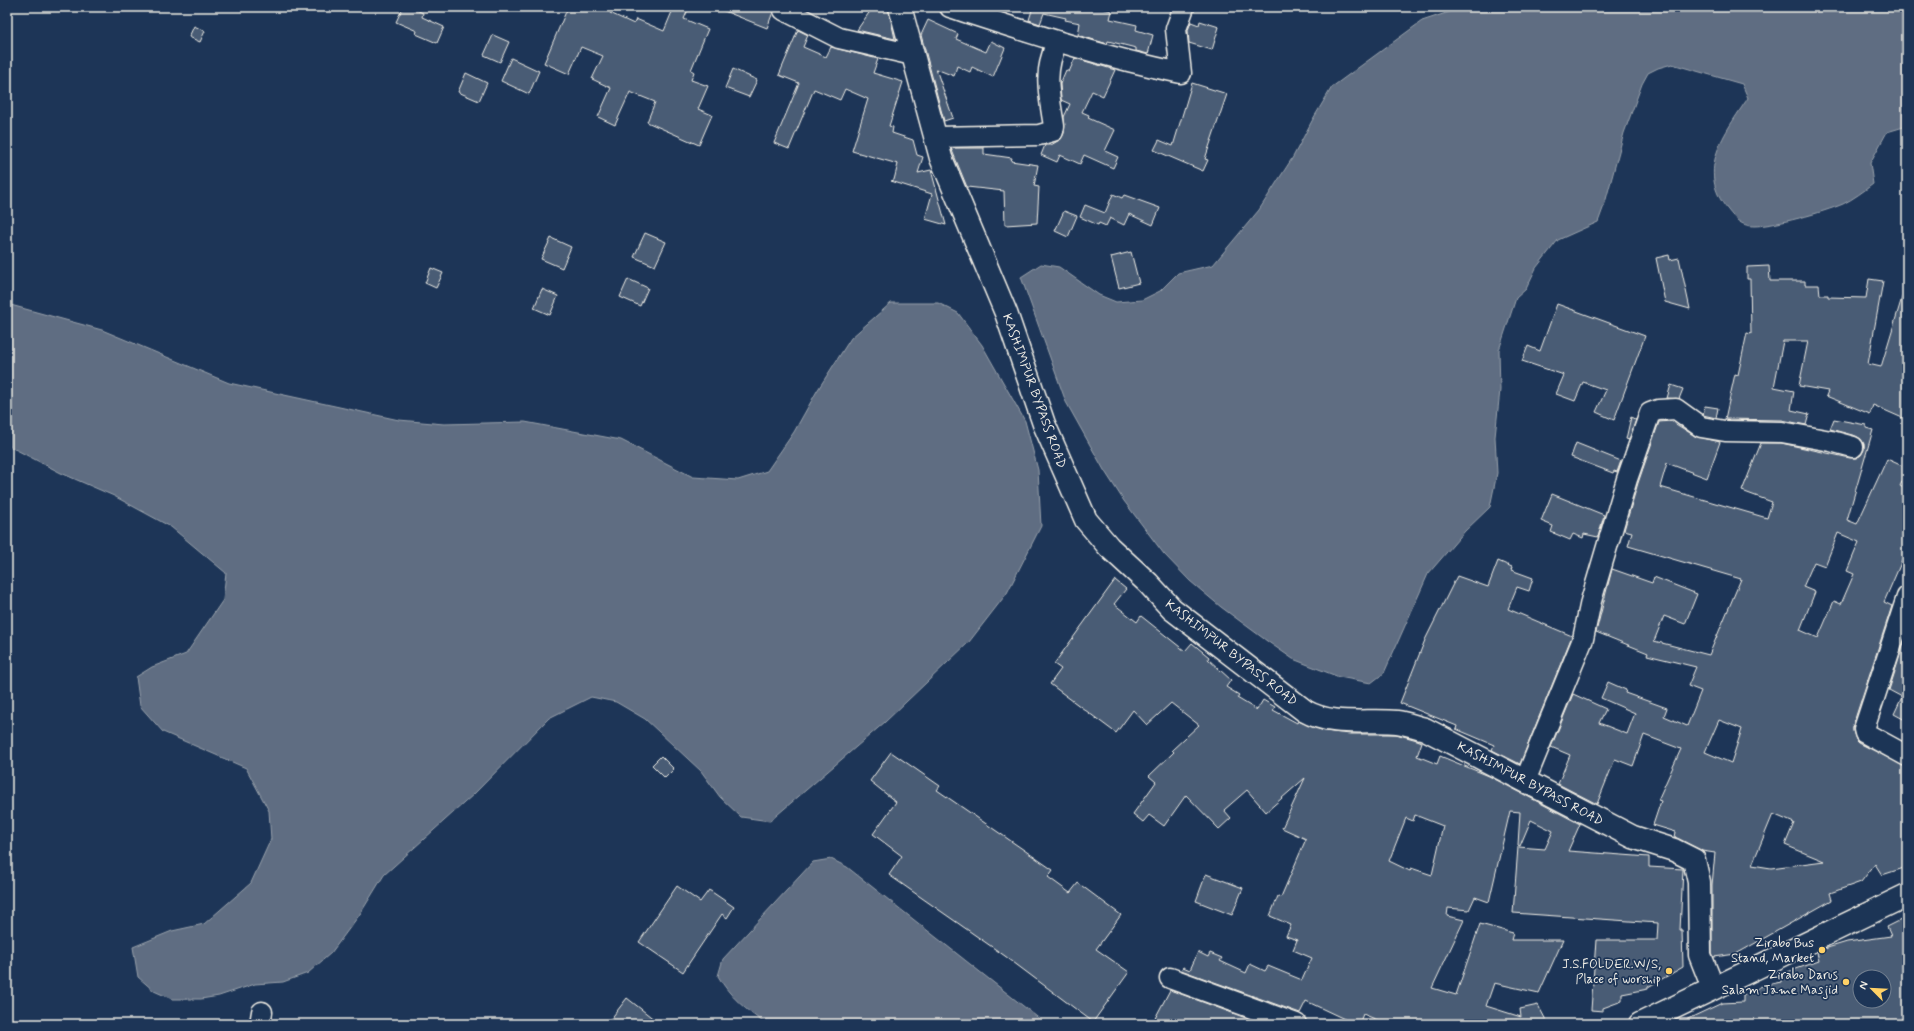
<svg xmlns="http://www.w3.org/2000/svg" width="1914" height="1031" viewBox="0 0 1914 1031" font-family="Mynerve,sans-serif">
<style>
.water{fill:#5e6d82;stroke:#9aa2ab}
.building{fill:#485b74;stroke:#f4f1e8;fill-rule:evenodd}
.lines{fill:none;stroke-linecap:round;stroke-linejoin:round}
.minor-casing{stroke:#f4f1e8;stroke-width:23}
.major-casing{stroke:#f4f1e8;stroke-width:25}
.highway-casing{stroke:#f4f1e8;stroke-width:25}
.minor{stroke:#1d3557;stroke-width:20}
.major{stroke:#1d3557;stroke-width:22}
.highway{stroke:#1d3557;stroke-width:22}
.poi-dot{fill:#ffd166;stroke:#1d3557;stroke-width:1.5}
.labels{text-anchor:middle;dominant-baseline:central;stroke-width:3.5;stroke-linejoin:round;paint-order:stroke}
.street-label{font-size:13px;fill:#f4f1e8;stroke:#1d3557}
.poi-label{font-size:13px;fill:#f4f1e8;stroke:#1d3557;text-anchor:end}
</style>
<rect width="100%" height="100%" fill="#1d3557"/>
<filter id="ink" filterUnits="userSpaceOnUse"><feTurbulence type="fractalNoise" baseFrequency=".025" numOctaves="2"/><feDisplacementMap in="SourceGraphic" scale="8" xChannelSelector="R" yChannelSelector="G"/><feConvolveMatrix kernelMatrix="1 2 1 2 8 2 1 2 1" color-interpolation-filters="sRGB"/></filter>
<g filter="url(#ink)">
<g class="water">
<path d="M1464,7H1907V126L1887,132L1870,163L1873,184C1864,191 1853,199 1843,204C1824,212 1775,226 1754,226C1741,226 1735,219 1728,210C1695,170 1725,133 1748,98L1742,84L1672,64L1658,68L1648,73L1642,84L1624,133L1605,203L1598,222L1558,240L1536,268L1526,289L1516,298L1499,350L1500,390L1495,437L1497,473L1490,507L1465,531L1428,574L1384,673L1371,683L1339,677L1293,659L1267,641L1221,607L1190,581L1164,554L1124,501L1104,470L1066,402L1021,277L1041,264L1059,267L1099,295L1116,302L1142,300L1160,291L1178,273L1213,265L1259,210L1293,157L1313,119L1332,87L1422,21Z"/>
<polygon points="891,303 938,303 958,313 982,345 1025,421 1038,470 1041,526 1007,593 969,642 885,722 770,821 741,817 720,797 701,771 645,719 616,702 591,697 549,718 474,794 384,875 360,914 331,953 308,973 283,982 255,984 219,996 201,999 172,999 154,991 138,977 133,947 172,931 204,924 251,883 271,839 269,811 246,768 163,732 140,706 136,677 152,667 186,654 223,600 226,573 171,527 114,496 61,473 7,445 7,304 102,330 229,383 399,420 444,424 525,422 621,440 693,477 738,480 767,471 794,432 817,391 851,338"/>
<path d="M831,859L847,867L1046,1024H766C746,1010 730,997 718,976L723,959L813,862Z"/>
</g>
<g class="building">
<polygon points="403,7 410,7 423,13 422,17 444,27 437,43 416,34 417,31 396,22"/>
<polygon points="568,7 612,7 610,13 634,24 636,19 664,31 674,7 689,7 684,19 708,29 691,70 694,72 691,80 708,86 698,109 712,115 699,145 647,122 655,102 630,92 615,125 598,117 611,88 592,79 603,56 581,47 569,74 544,63"/>
<polygon points="714,7 772,7 773,12 767,28"/>
<polygon points="873,7 888,7 895,39 857,30"/>
<polygon points="1033,7 1097,7 1112,11 1110,19 1137,25 1136,30 1153,35 1148,54 1136,51 1136,48 1108,41 1107,44 1078,35 1080,23 1065,20 1066,18 1044,13 1040,24 1029,20"/>
<polygon points="928,20 958,34 956,39 986,52 991,41 1005,48 993,77 972,67 970,72 957,66 954,76 936,69 953,118 944,121 921,35"/>
<polygon points="1200,21 1219,27 1212,50 1189,43 1188,30 1191,22 1199,25"/>
<polygon points="194,26 205,31 200,42 189,37"/>
<polygon points="798,30 808,35 803,47 826,57 831,47 878,59 873,73 903,82 889,126 893,127 892,133 913,140 917,155 923,157 918,173 931,170 946,225 925,219 932,194 891,181 894,180 898,164 852,151 868,99 845,89 840,100 814,89 789,149 774,143 799,83 779,75"/>
<polygon points="493,35 509,42 500,62 484,55"/>
<polygon points="511,58 539,71 529,94 501,81"/>
<polygon points="1075,58 1115,70 1103,96 1092,91 1082,112 1089,115 1088,118 1115,130 1105,151 1118,157 1113,168 1084,155 1080,164 1060,155 1057,162 1041,155 1045,145 1051,145 1061,139 1064,133 1064,117 1070,104 1061,100 1060,84 1066,70 1069,72"/>
<polygon points="733,69 757,80 749,97 725,88"/>
<polygon points="466,73 487,83 479,101 458,92"/>
<polygon points="1192,83 1227,94 1205,159 1208,160 1203,171 1154,150 1159,140 1173,146"/>
<polygon points="951,148 984,148 984,154 1012,158 1011,161 1038,165 1034,186 1039,187 1037,223 1005,225 1004,191 967,187"/>
<polygon points="1113,194 1122,198 1124,195 1160,208 1153,225 1129,214 1124,225 1110,218 1106,226 1099,223 1098,225 1080,217 1085,205 1105,213"/>
<polygon points="1064,211 1077,216 1068,237 1055,231"/>
<polygon points="645,233 666,242 655,266 634,257"/>
<polygon points="551,238 571,247 562,268 541,259"/>
<polygon points="1131,252 1139,283 1119,288 1111,257"/>
<polygon points="1669,255 1670,260 1679,258 1690,309 1665,302 1656,258"/>
<polygon points="1769,266 1770,281 1805,281 1805,285 1819,285 1820,295 1828,295 1828,297 1866,298 1869,279 1883,281 1868,364 1881,367 1904,291 1907,292 1907,420 1873,405 1870,414 1826,396 1828,391 1799,386 1808,341 1783,341 1774,387 1794,391 1791,410 1809,414 1806,425 1782,420 1725,419 1735,374 1738,375 1747,333 1751,334 1750,279 1747,279 1747,267"/>
<polygon points="431,268 443,273 436,288 425,283"/>
<polygon points="628,279 648,288 640,306 620,297"/>
<polygon points="542,289 558,296 550,315 534,308"/>
<polygon points="1557,304 1645,336 1614,420 1596,412 1606,390 1583,382 1575,401 1556,394 1564,375 1522,361 1528,346 1540,351"/>
<polygon points="1671,385 1683,389 1679,399 1667,398"/>
<polygon points="1705,406 1718,408 1716,418 1703,415"/>
<polygon points="1631,417 1636,420 1629,440 1626,439"/>
<path d="M1834,419L1866,425V428L1873,430L1847,520L1857,524L1887,459L1907,468V472L1900,486L1907,490V549L1884,602L1892,606L1853,725V731L1856,740L1859,743L1907,767V867L1882,875L1875,864L1861,882L1830,893L1832,900L1736,954L1714,957L1712,953V885L1715,853L1702,851L1675,837L1676,832L1653,825L1661,801L1658,800L1681,749L1644,735L1633,766L1615,759L1597,804L1558,784L1570,755L1551,747L1573,694L1606,709L1599,723L1627,734L1635,713L1601,698L1608,682L1626,690L1625,693L1667,708L1664,716L1687,726L1701,691L1688,686L1696,667L1647,655L1648,653L1596,632L1612,569L1652,583L1654,577L1697,594L1685,624L1664,616L1654,641L1709,655L1741,579L1628,546L1632,532L1624,530L1638,483L1659,422L1671,421L1695,436L1720,442L1707,478L1667,463L1660,487L1767,518L1772,502L1742,491L1761,443H1781L1850,458H1856L1861,455L1864,450V444L1861,439L1856,436L1830,429ZM1838,533L1859,542L1847,571L1854,574L1841,604L1834,601L1818,638L1800,630L1815,592L1803,587L1814,562L1825,566ZM1719,720L1742,729L1731,763L1705,752ZM1773,814L1794,823L1785,845L1824,861L1771,868L1752,865Z"/>
<polygon points="1576,443 1621,461 1617,472 1614,471 1613,473 1571,457"/>
<polygon points="1552,494 1604,515 1598,537 1584,534 1583,538 1573,534 1570,540 1551,532 1553,526 1541,521"/>
<polygon points="1498,561 1512,567 1511,570 1533,578 1529,591 1517,587 1508,609 1572,636 1520,764 1492,750 1494,745 1456,729 1457,726 1400,703 1425,640 1457,576 1488,587"/>
<path d="M1115,580L1126,589L1114,604L1137,622L1141,616L1185,651L1192,643L1209,657L1208,659L1231,680L1226,687L1239,695L1237,698L1257,710L1263,700L1275,707L1273,710L1297,723L1298,721L1324,731L1350,734H1396L1417,740L1422,742L1417,756L1437,764L1440,756L1489,776L1580,824L1568,851L1649,857V867L1683,869L1680,930H1682L1683,967L1648,987V989L1622,994V1001L1603,1008V1011L1591,1010L1596,940H1657L1658,923L1513,913L1518,847L1545,849L1553,831L1531,820L1520,846L1518,845L1520,812L1510,811L1489,902L1475,897L1469,910L1448,908L1447,916L1464,920L1432,988L1456,995L1480,924L1513,933L1511,940H1563L1539,993L1494,983L1486,1006L1521,1017L1520,1009L1538,1005L1548,1024H1387L1363,1014L1359,1024H1355L1306,1001L1300,1013L1181,970L1183,967L1190,970L1198,952L1208,957L1210,953L1222,958L1220,961L1246,973L1250,964L1265,971L1268,966L1302,980L1312,958L1293,950L1297,940L1286,936L1291,925L1270,916L1278,896L1281,897L1306,839L1282,828L1305,778L1266,812L1247,790L1224,810L1231,818L1219,829L1186,795L1164,826L1149,815L1143,822L1133,814L1156,782L1149,776L1174,752L1172,750L1199,725L1171,703L1147,725L1133,710L1116,733L1050,684L1061,669L1054,664ZM1415,815L1443,826L1432,875L1411,868L1410,871L1389,861L1406,818L1413,821Z"/>
<polygon points="1907,634 1907,721 1894,714 1902,697 1889,690"/>
<polygon points="891,752 940,786 937,790 1053,870 1048,877 1070,893 1078,883 1121,915 1096,949 1129,972 1093,1022 1005,956 889,875 902,856 873,834 896,802 870,781"/>
<polygon points="661,756 674,769 665,778 652,765"/>
<polygon points="1206,874 1243,888 1232,915 1196,901"/>
<polygon points="677,886 700,902 709,890 734,907 727,918 722,914 683,972 639,942"/>
<path d="M1907,917V1024H1828L1816,1021L1815,1024H1677L1722,1003L1743,1002V996L1762,986L1781,982L1782,974L1819,961L1817,953L1824,949L1847,942L1891,936L1887,927ZM1860,977H1884V1001H1860Z"/>
<polygon points="1170,990 1262,1024 1152,1024"/>
<polygon points="627,998 660,1024 607,1024"/>
</g>
<g class="lines">
<defs>
<g id="minor">
<polyline points="784,7 784,10 839,38 913,55"/>
<path d="M950,7C1027,32 1102,57 1181,73L1176,29L1184,7"/>
<path d="M936,137L1039,135L1053,131L1054,126C1049,94 1043,73 1057,42"/>
<polyline points="1907,597 1864,729 1865,733 1907,756"/>
<polyline points="1525,781 1583,639 1591,601 1627,479 1650,413 1658,410 1676,409 1701,427 1725,431 1782,432 1831,441 1853,447"/>
<polyline points="1170,978 1296,1024"/>
<polyline points="260,1024 262,1012"/>
</g>
<path id="major" d="M900,7L941,158L1006,313L1044,424L1086,520L1109,547L1148,583L1172,609L1305,711C1333,727 1367,719 1397,722C1406,723 1416,727 1425,729L1633,837L1674,850L1694,860L1699,882L1700,955L1713,988"/>
<polyline id="highway" points="1640,1024 1907,895"/>
</defs>
<use href="#minor" class="minor-casing"/>
<use href="#major" class="major-casing"/>
<use href="#highway" class="highway-casing"/>
<use href="#minor" class="minor"/>
<use href="#major" class="major"/>
<use href="#highway" class="highway"/>
</g>
</g>
<g class="poi-dot">
<circle cx="1822" cy="950" r="4"/>
<circle cx="1669" cy="971" r="4"/>
<circle cx="1846" cy="982" r="4"/>
</g>
<g class="labels">
<g class="street-label">
<text transform="translate(1034 391) rotate(70)">KASHIMPUR BYPASS ROAD</text>
<text transform="translate(1231 653) rotate(38)">KASHIMPUR BYPASS ROAD</text>
<text transform="translate(1530 784) rotate(28)">KASHIMPUR BYPASS ROAD</text>
</g>
<g class="poi-label">
<text x="1814" y="943">Zirabo Bus<tspan x="1814" dy="15">Stand, Market</tspan></text>
<text x="1661" y="964">J.S.FOLDER.W/S,<tspan x="1661" dy="15">Place of worship</tspan></text>
<text x="1838" y="975">Zirabo Darus<tspan x="1838" dy="15">Salam Jame Masjid</tspan></text>
</g>
</g>
<rect width="1914" height="1031" fill="none" stroke="#1d3557" stroke-width="24"/>
<rect x="12" y="12" width="1890" height="1007" fill="none" stroke="#f4f1e8" stroke-width="1.5" filter="url(#ink)"/>
<g transform="translate(1872 989) rotate(294)"><circle r="19" fill="#1d3557" stroke="#738091"/>
<path d="M0-3L7 15L0 10L-7 15Z" fill="#ffd166"/>
<text y="-6" font-size="11" font-weight="bold" text-anchor="middle" fill="#f4f1e8">N</text>
</g>
</svg>
